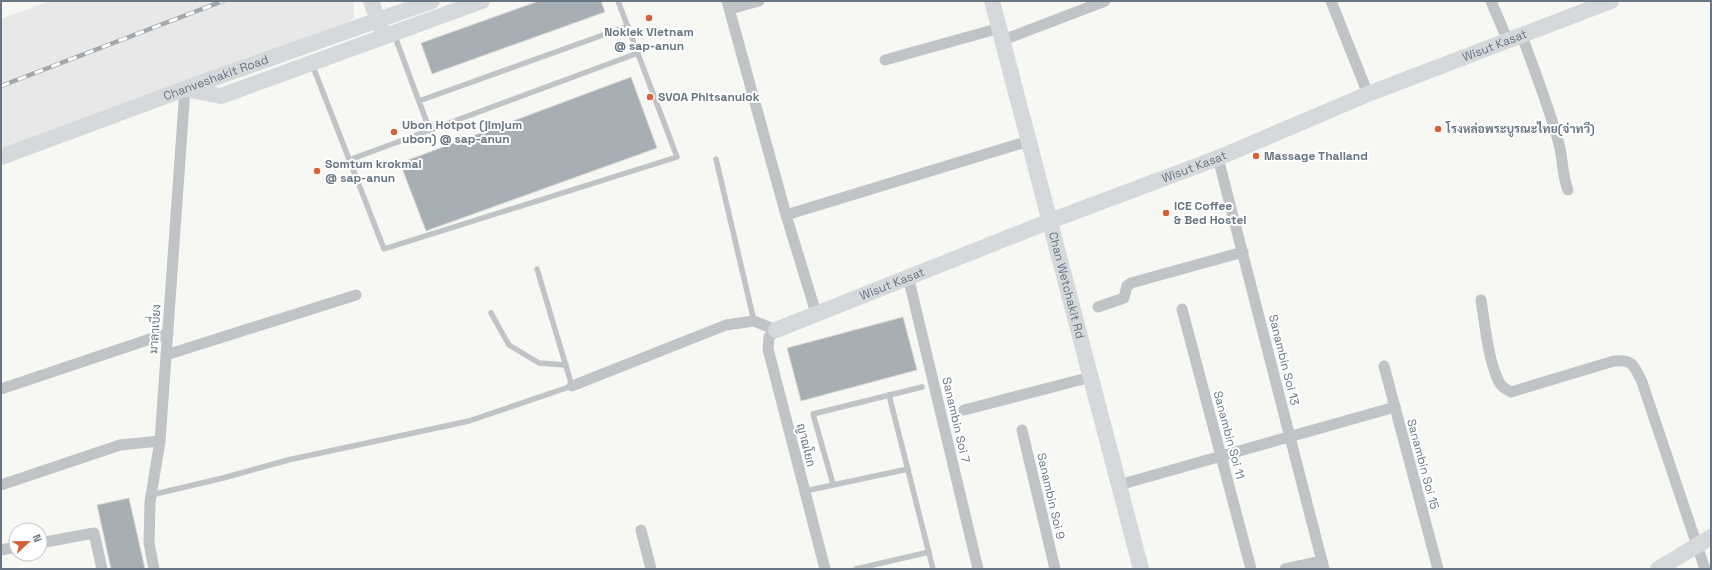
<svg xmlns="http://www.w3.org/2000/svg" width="1712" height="570" viewBox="0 0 1712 570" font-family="'Space Grotesk',Sarabun,sans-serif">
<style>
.built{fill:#e7e8e7}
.building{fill:#a8afb4;stroke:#d8d8d6}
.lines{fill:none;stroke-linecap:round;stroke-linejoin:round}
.lane{stroke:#c0c4c7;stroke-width:5.5}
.street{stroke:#c0c4c7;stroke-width:11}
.secondary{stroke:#d5d9dc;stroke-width:16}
.rail-casing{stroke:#a2a7ac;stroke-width:4.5}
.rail{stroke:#fff;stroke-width:3;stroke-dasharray:9;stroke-linecap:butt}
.poi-dot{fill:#d56135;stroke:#fff;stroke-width:1.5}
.labels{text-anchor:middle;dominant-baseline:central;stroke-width:4;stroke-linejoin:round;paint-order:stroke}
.poi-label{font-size:12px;font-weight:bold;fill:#687683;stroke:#fff;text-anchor:start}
.street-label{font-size:12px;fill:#687683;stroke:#fff}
</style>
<rect width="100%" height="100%" fill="#f7f7f4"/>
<polygon class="built" points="50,1 353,1 354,18 336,28 1,152 1,19"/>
<g class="building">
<polygon points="539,1 601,1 605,12 432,74 421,43"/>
<polygon points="631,77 657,148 426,231 400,163"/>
<polygon points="903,317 917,370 801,401 787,348"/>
<polygon points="129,498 145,569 111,569 97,505"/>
</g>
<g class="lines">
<g class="lane">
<polyline points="394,34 430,131"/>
<polyline points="312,64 384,249 677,157 618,1"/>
<polyline points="419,101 628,26"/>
<polyline points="716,159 754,321"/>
<polyline points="349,160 638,53"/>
<polyline points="491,313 509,345 539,363 566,365"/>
<polyline points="889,395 933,569"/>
<polyline points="833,484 813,414 922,387"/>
<polyline points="805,491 908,469"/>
<polyline points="151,495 223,478 288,460 469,421 572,386 537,269"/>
<polyline points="856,569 929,552"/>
</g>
<g class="street">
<polyline points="727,1 786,215 816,313"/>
<polyline points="1331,1 1368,94"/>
<polyline points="1491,1 1508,41"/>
<polyline points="730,9 759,1"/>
<path d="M1522,36C1535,72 1549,107 1559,144C1563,159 1562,175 1568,190"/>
<polyline points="1003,40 1105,1"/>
<polyline points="885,60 1000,28"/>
<polyline points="1218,158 1324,569"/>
<polyline points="786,215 1029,141"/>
<polyline points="908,276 978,569"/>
<path d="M1481,300C1485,324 1488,360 1499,382C1501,387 1506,389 1511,392L1614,361C1633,359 1634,366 1642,382L1705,569"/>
<polyline points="1098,307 1124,298 1127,286 1131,283 1243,252"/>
<polyline points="1182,309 1251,569"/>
<polyline points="166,355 356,295"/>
<polyline points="1384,366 1438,569"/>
<polyline points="572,386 726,325 754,321 776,330 769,337 768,349 825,569"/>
<polyline points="1,389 168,333"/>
<polyline points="964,410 1091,377"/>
<polyline points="1022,430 1055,569"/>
<polyline points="1,485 120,445 160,441"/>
<polyline points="1119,485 1395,407"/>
<polyline points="641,530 651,569"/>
<polyline points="40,543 94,533 102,569"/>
<polyline points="1,550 16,547"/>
<polyline points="154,569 149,543 150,502 160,441 185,89"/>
<polyline points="1285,569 1322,561"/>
</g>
<g class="secondary">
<polyline points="371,1 382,31"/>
<path id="s1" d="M992,1L1141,569"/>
<polyline points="185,89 221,96 482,1"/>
<path id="s2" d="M1,157L217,77L432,1"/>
<path id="s3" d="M776,330L1050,221L1218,158L1368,94L1611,1"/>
<polyline points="1658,569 1711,537"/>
</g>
<defs>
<polyline id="rail" points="1,86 223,1"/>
</defs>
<use href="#rail" class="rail-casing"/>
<use href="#rail" class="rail"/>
</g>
<g class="poi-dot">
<circle cx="649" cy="18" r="4"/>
<circle cx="650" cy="97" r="4"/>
<circle cx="1438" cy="129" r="4"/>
<circle cx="394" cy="132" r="4"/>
<circle cx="1256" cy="156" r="4"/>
<circle cx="317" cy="171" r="4"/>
<circle cx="1166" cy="213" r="4"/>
</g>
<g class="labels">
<g class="poi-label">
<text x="649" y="32" text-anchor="middle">Noklek Vietnam<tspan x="649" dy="14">@ sap-anun</tspan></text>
<text x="658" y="97">SVOA Phitsanulok</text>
<text x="402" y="125">Ubon Hotpot (jimjum<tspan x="402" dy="14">ubon) @ sap-anun</tspan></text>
<text x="1446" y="129">โรงหล่อพระบูรณะไทย(จ่าทวี)</text>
<text x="1264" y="156">Massage Thailand</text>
<text x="325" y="164">Somtum krokmai<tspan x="325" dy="14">@ sap-anun</tspan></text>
<text x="1174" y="206">ICE Coffee<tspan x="1174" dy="14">&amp; Bed Hostel</tspan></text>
</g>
<g class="street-label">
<text stroke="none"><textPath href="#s3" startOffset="773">Wisut Kasat</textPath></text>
<text stroke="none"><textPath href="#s2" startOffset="229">Chanveshakit Road</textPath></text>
<text stroke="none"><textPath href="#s3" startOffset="449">Wisut Kasat</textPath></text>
<text stroke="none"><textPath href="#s3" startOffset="125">Wisut Kasat</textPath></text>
<text stroke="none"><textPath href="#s1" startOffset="294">Chan Wetchakit Rd</textPath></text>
<text transform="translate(155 329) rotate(-86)">มาลาเบี่ยง</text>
<text transform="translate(1284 360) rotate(76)">Sanambin Soi 13</text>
<text transform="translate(956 420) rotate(77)">Sanambin Soi 7</text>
<text transform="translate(1229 435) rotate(75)">Sanambin Soi 11</text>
<text transform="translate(806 445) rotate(76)">ญาณโยก</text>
<text transform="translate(1423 464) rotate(75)">Sanambin Soi 15</text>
<text transform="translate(1051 496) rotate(77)">Sanambin Soi 9</text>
</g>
</g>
<rect width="1712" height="570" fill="none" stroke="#687683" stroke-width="4"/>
<g transform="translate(28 542) rotate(68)"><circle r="19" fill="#ffffff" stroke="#c3c8cd"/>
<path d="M0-3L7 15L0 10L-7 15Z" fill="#d56135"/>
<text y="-6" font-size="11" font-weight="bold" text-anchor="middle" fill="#687683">N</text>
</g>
</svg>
